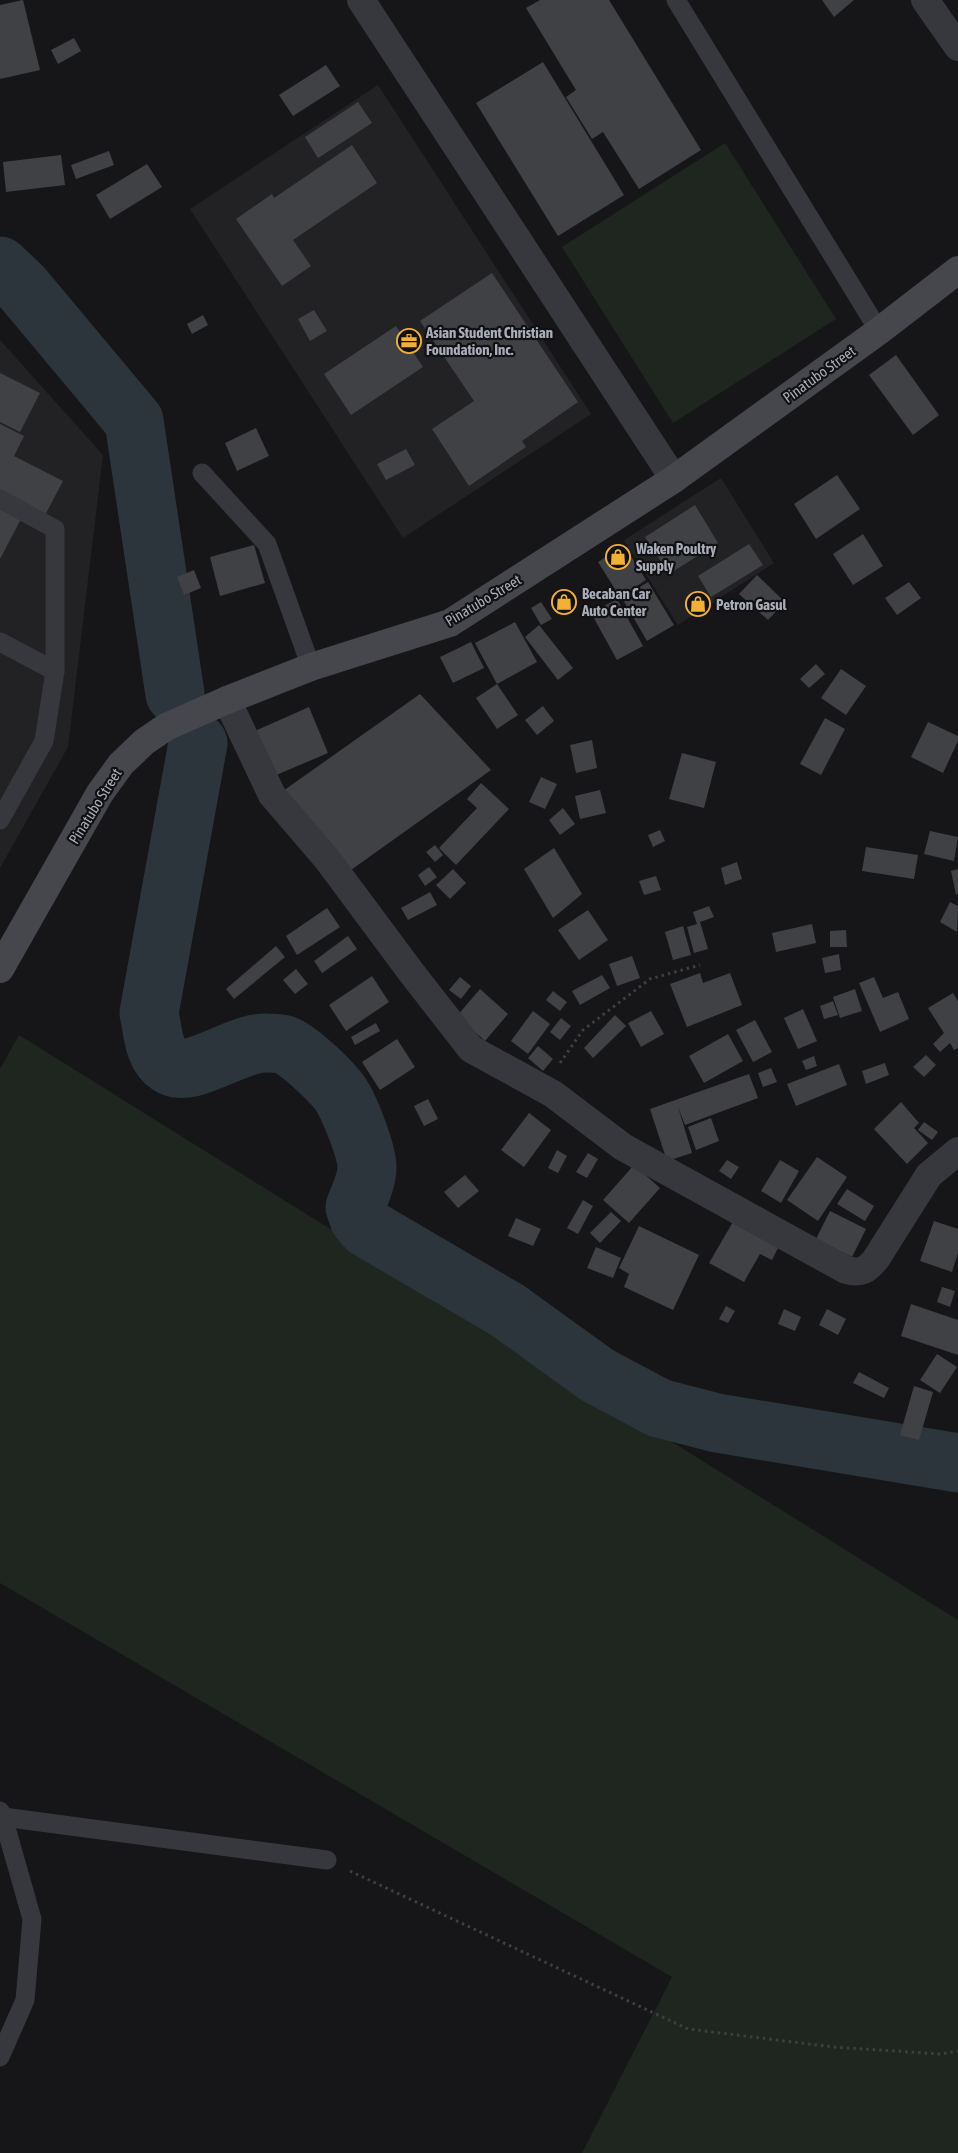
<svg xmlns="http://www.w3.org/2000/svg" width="958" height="2153" viewBox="0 0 958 2153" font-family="'Asap Condensed',sans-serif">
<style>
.built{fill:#222225}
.green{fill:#1e261f}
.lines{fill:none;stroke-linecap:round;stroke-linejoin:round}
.river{stroke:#2c353c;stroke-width:59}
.building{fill:#404145}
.path{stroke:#3d3f44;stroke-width:3;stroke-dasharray:2.5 4;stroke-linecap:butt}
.lane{stroke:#37383d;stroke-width:19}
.street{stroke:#37383d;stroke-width:28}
.secondary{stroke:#45474d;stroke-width:28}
.labels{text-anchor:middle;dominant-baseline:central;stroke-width:4.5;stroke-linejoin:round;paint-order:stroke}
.poi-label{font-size:15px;font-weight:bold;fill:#a8adb8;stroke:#111113;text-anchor:start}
.street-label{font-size:15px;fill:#a8adb8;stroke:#111113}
</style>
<rect width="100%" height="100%" fill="#161618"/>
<g class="built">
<polygon points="378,85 591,414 403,538 190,209"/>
<polygon points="0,340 103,455 68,747 0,868"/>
<polygon points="721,478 774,563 678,625 624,540"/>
</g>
<g class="green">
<polygon points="725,143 836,319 673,423 562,247"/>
<polygon points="19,1035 958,1620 958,2153 582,2153 672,1977 0,1583 0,1069"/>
</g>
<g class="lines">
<g class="river">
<polyline points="0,266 22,287 134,421 175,694"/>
<path d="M198,743L149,1013C153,1030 153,1055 169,1065C190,1080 237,1042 266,1043C271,1043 280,1043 285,1045C299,1050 336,1085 343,1098C351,1112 367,1152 367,1167C367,1180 360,1195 355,1207L359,1219L367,1228L507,1310L597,1375L659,1408L717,1423L958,1463"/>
</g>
</g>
<g class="building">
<polygon points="23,0 40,70 0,79 0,5"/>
<polygon points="540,0 609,0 701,150 639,189 603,132 592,139 566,97 576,90 526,8"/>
<polygon points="822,0 854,0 834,17"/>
<polygon points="74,38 81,51 58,64 51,50"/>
<polygon points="543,62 624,195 558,236 476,103"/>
<polygon points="326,65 340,86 293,116 279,95"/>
<polygon points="358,102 372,123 318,158 305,137"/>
<polygon points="352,145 377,183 293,240 311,266 282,286 236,219 272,194 274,198"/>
<polygon points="109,151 114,165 76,179 71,165"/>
<polygon points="61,155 65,185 6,192 3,162"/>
<polygon points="147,164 162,187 110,219 96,195"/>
<polygon points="492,273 578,402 522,441 526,447 469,486 432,429 474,401 420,321"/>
<polygon points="314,310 327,331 310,341 298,319"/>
<polygon points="203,315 208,325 192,334 187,324"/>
<polygon points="396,326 423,367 351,415 324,374"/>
<polygon points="896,355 939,415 913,435 869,375"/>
<polygon points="0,373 40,393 20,432 0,422"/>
<polygon points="0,424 24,436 14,456 63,481 44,517 0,494"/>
<polygon points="256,428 269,456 237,471 225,443"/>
<polygon points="406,449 415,465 386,480 377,464"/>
<polygon points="837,475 860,509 816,539 794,504"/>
<polygon points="0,505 22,517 0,559"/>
<polygon points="695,505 718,543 669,574 645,537"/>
<polygon points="863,534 883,566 853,585 833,554"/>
<polygon points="749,544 763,565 711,597 698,576"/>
<polygon points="254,545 265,583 220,596 210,557"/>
<polygon points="624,545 646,580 620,597 598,562"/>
<polygon points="194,570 201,588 184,595 177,577"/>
<polygon points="757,575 785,602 768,620 739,594"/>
<polygon points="648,582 674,625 647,641 622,598"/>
<polygon points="909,582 921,598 897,615 885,598"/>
<polygon points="617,599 643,646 617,660 591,613"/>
<polygon points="541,602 552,619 541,625 531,608"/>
<polygon points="515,622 537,662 497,684 475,643"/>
<polygon points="539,625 573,668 558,680 525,637"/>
<polygon points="471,642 484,668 453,683 440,657"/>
<polygon points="816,664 825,674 809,688 800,679"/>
<polygon points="841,669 866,686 846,715 821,698"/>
<polygon points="497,684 518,715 497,729 476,698"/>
<polygon points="420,694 491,770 351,870 283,791"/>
<polygon points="543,706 554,721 537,735 525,720"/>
<polygon points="309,707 328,753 274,776 255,731"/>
<polygon points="825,718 845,729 821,775 800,764"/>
<polygon points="928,722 958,736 958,741 943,773 911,757"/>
<polygon points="592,740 597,768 576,773 570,745"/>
<polygon points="682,753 716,762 704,808 669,799"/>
<polygon points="541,777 557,784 545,809 529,802"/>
<polygon points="481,783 509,809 456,865 439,848 477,808 467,799"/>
<polygon points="600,790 606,813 580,819 575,796"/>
<polygon points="563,808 575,824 560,835 549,820"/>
<polygon points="660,830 665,841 653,847 648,835"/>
<polygon points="930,831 958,837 954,861 924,854"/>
<polygon points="435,845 443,855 435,862 426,852"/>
<polygon points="866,847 918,855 914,879 862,871"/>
<polygon points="554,848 582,894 553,918 524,869"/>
<polygon points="737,862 742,879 725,885 721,868"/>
<polygon points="429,867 437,877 425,886 418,875"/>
<polygon points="453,869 466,883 450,899 436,885"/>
<polygon points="958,869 958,894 956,895 951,871"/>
<polygon points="656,876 661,890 644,895 639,881"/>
<polygon points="430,892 437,905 408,920 401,908"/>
<polygon points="950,902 958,906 957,932 940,922"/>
<polygon points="709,906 714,917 700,922 708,949 694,953 687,927 697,924 693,912"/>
<polygon points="327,908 340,927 297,955 286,936"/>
<polygon points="588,910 608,940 579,960 558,930"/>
<polygon points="812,924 816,943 776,952 772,933"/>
<polygon points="683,926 691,955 673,960 665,932"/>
<polygon points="846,930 847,947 830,947 830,931"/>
<polygon points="348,936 357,949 322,973 314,961"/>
<polygon points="276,946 285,957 234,999 226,989"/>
<polygon points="839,954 841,970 825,973 822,958"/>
<polygon points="632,956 640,978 617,986 609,964"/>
<polygon points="296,969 308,984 295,994 283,980"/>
<polygon points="700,973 703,983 730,973 742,1005 687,1027 670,984"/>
<polygon points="602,975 610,988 580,1005 572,991"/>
<polygon points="372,976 389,1002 346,1031 329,1005"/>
<polygon points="460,977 471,986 461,999 449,990"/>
<polygon points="874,977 883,998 898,992 909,1019 880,1032 859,983"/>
<polygon points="480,989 508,1014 485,1041 457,1016"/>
<polygon points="855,989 862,1011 840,1018 833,997"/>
<polygon points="553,991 567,1002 560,1011 546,1000"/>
<polygon points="953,993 958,1001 958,1048 954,1050 950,1043 940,1052 933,1044 944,1033 928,1008"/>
<polygon points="833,1001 838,1015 824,1019 820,1006"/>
<polygon points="803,1009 817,1041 798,1049 784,1018"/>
<polygon points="533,1011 550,1024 528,1054 511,1041"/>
<polygon points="651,1011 664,1034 641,1047 628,1023"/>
<polygon points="615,1015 626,1026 593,1058 584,1048"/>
<polygon points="561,1018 571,1026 560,1040 550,1032"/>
<polygon points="755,1020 772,1052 753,1062 736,1030"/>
<polygon points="376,1023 380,1031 355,1045 351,1037"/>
<polygon points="728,1034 743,1061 704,1083 689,1056"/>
<polygon points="397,1039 415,1067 380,1090 362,1062"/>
<polygon points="538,1046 553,1059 543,1071 528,1058"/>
<polygon points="926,1055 936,1065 924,1077 913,1067"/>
<polygon points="814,1056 817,1066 806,1070 802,1061"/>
<polygon points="885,1063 889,1075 866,1084 862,1071"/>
<polygon points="839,1064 847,1085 796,1106 787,1084"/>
<polygon points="771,1068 777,1082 763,1087 758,1073"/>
<polygon points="749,1074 758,1098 685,1125 678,1107 692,1153 667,1161 650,1109"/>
<polygon points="428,1099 438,1119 424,1126 414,1106"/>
<polygon points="901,1102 919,1123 914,1128 928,1143 907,1164 874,1129"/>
<polygon points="529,1113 551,1130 524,1167 501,1150"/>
<polygon points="711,1118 719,1141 696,1150 688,1127"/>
<polygon points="924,1122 938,1132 932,1140 918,1130"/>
<polygon points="557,1150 567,1156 558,1173 548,1168"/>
<polygon points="588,1153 598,1159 587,1178 576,1172"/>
<polygon points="817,1157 847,1177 818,1221 787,1200"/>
<polygon points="727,1160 739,1167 731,1179 719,1171"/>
<polygon points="780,1160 799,1171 781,1203 761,1191"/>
<polygon points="634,1165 660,1188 629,1223 603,1200"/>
<polygon points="465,1175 479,1191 458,1208 444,1192"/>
<polygon points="847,1189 874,1206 865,1221 837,1204"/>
<polygon points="583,1200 593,1206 578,1234 567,1228"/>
<polygon points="830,1211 866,1229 852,1257 816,1239"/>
<polygon points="611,1212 621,1221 600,1243 590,1233"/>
<polygon points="737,1215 782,1240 772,1260 760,1254 744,1282 709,1263"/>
<polygon points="516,1218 541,1229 533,1246 508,1236"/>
<polygon points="934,1221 958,1229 958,1253 952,1272 920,1261"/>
<polygon points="639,1226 699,1255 673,1310 624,1287 629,1274 619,1268"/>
<polygon points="596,1247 621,1258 613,1278 587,1268"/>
<polygon points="942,1287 955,1291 950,1307 937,1302"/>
<polygon points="911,1304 958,1320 958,1355 901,1336"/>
<polygon points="726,1306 735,1311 728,1323 719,1319"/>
<polygon points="784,1309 801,1317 795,1331 778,1324"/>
<polygon points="827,1309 846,1319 838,1335 819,1325"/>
<polygon points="937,1354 957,1367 940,1393 920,1380"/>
<polygon points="859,1372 889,1388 884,1398 853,1383"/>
<polygon points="914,1386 933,1392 919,1440 900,1435"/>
</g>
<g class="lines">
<g class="path">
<polyline points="560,1063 583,1030 650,979 700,965"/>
<polyline points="350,1871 688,2029 833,2047 940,2054 958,2051"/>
</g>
<g class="lane">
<polyline points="676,0 879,331"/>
<polyline points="202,473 267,544 311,667"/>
<polyline points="0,499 55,529 55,671 44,741 0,820"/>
<polyline points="0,642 55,671"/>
<polyline points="0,1811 3,1817 327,1860"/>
<polyline points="0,2057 25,2000 32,1919 3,1817"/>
</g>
<g class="street">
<polyline points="361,0 674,479"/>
<polyline points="925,0 958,47"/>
<path d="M227,700L272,795L327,859L411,972L471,1049L553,1094L623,1147L846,1270C861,1274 867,1270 876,1259L929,1175L958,1151"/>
</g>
<polyline class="secondary" points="0,969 100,793 121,764 144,742 166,727 227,700 311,667 450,623 674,479 879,331 958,270"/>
</g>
<defs>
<symbol id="office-ring" viewBox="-11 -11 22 22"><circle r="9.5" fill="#111113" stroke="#f2b134" stroke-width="1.5"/><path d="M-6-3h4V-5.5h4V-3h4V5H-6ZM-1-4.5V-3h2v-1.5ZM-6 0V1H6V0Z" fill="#f2b134"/></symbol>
<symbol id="shop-ring" viewBox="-11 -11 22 22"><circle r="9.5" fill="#111113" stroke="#f2b134" stroke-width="1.5"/><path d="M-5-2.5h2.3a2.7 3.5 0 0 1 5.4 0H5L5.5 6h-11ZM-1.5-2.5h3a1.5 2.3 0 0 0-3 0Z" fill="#f2b134"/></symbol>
</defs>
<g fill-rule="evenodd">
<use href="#office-ring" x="395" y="327" width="28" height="28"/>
<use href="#shop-ring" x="604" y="543" width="28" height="28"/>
<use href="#shop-ring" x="550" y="588" width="28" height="28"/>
<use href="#shop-ring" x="684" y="590" width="28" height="28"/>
</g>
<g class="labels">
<g class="poi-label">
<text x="426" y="332">Asian Student Christian<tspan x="426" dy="17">Foundation, Inc.</tspan></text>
<text x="636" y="548">Waken Poultry<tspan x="636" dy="17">Supply</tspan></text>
<text x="582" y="593">Becaban Car<tspan x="582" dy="17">Auto Center</tspan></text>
<text x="716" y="604">Petron Gasul</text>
</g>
<g class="street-label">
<text transform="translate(819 374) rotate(-36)">Pinatubo Street</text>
<text transform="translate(483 600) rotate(-31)">Pinatubo Street</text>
<text transform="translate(95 806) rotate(-58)">Pinatubo Street</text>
</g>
</g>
</svg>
